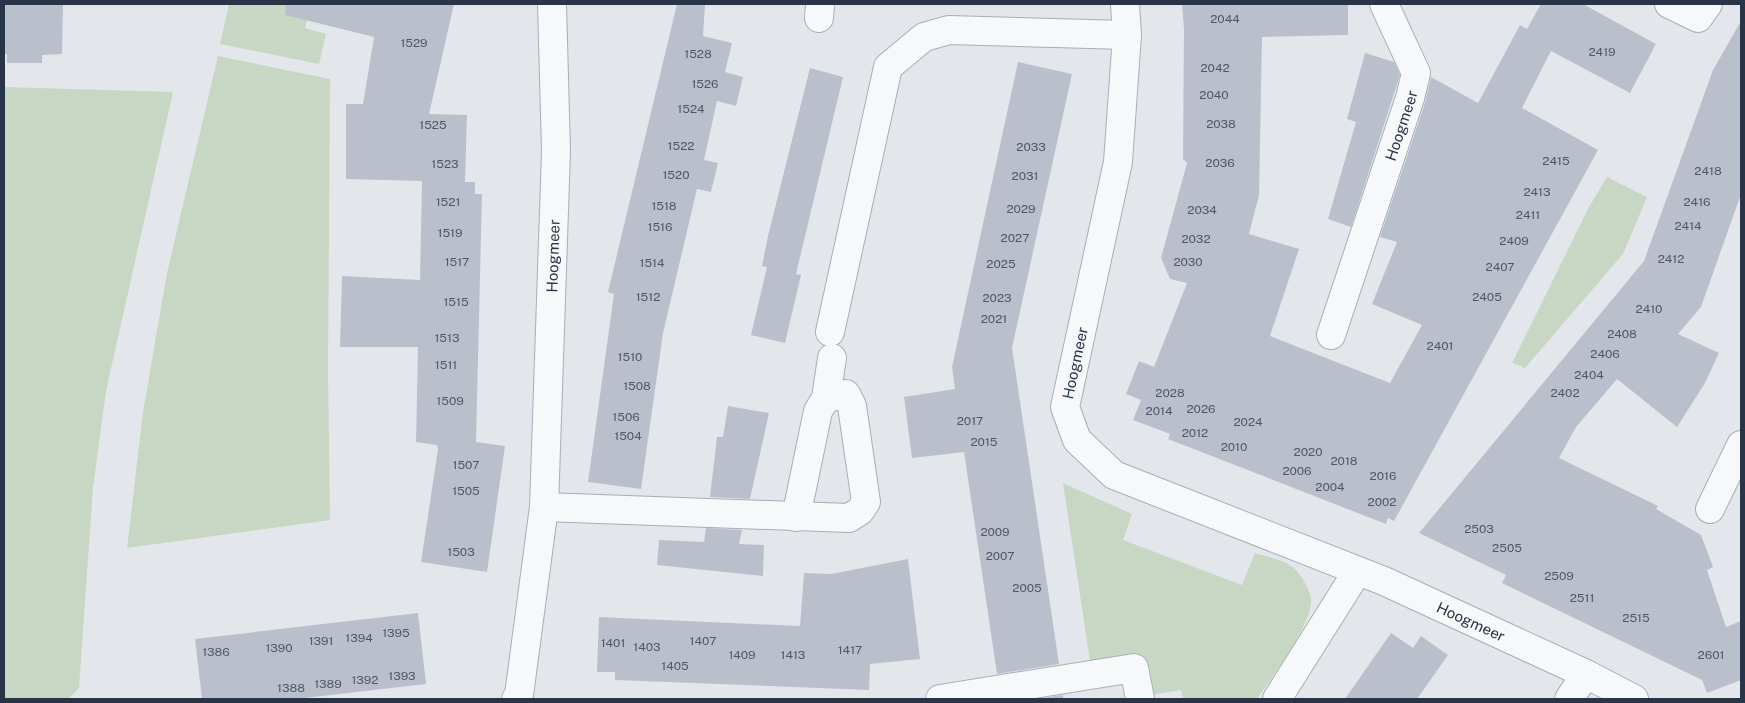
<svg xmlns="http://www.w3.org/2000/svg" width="1745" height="703" viewBox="0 0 1745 703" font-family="'Public Sans',sans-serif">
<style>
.green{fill:#c8d7c3}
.building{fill:#bac0cb}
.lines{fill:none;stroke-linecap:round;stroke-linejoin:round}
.street-casing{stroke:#a7aeb7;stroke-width:30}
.street{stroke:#f6f8fa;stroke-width:28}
.labels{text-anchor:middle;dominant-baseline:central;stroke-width:4.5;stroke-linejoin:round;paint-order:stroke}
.number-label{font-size:12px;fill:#4d5767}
.street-label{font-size:15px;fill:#293446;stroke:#f3f6f9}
</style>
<rect width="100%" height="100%" fill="#e3e7ec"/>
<g class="green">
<polygon points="229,4 312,4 305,28 326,34 319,64 220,44"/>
<polygon points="218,56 330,79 328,369 330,520 127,548 143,412 167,273"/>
<polygon points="4,87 173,92 106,391 93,488 79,688 68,699 4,699"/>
<polygon points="1607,177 1647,197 1623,254 1525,368 1512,363 1589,207"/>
<path d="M1063,483L1132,514L1123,540L1242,585L1255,553C1267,557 1284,559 1294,568C1302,576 1309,588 1311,598C1314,623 1271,678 1257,699H1183L1181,690L1151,695L1132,656L1090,661Z"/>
</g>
<g class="building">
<polygon points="4,4 63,4 62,54 42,55 42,63 7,63 7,54 4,54"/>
<polygon points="286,4 454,4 429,114 467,115 465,182 475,182 475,194 482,194 476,442 505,446 487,572 421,562 438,449 437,445 416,442 418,347 340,347 342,276 420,280 422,181 346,179 346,104 363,104 374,37 285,15"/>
<polygon points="677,4 705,4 703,36 732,43 725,72 743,77 736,106 717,101 704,160 718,163 711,192 697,189 663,333 641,489 588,482 614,294 608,292"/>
<polygon points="1182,4 1348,4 1348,35 1262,37 1259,195 1249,234 1299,249 1270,336 1390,383 1422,325 1372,304 1397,242 1380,237 1425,103 1431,77 1478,103 1520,25 1527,29 1541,4 1583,4 1656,44 1630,93 1551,51 1522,108 1598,150 1394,521 1388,518 1386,524 1168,439 1170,434 1133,420 1141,400 1126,394 1139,361 1154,367 1187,283 1170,279 1161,258 1187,163 1183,159 1184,29"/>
<polygon points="1741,21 1741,194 1701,307 1678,334 1719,353 1705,383 1677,427 1617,379 1576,427 1559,458 1658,506 1656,509 1701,535 1713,567 1707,570 1726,627 1741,621 1741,680 1707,693 1702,680 1502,583 1506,575 1419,533 1644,261 1713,70"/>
<polygon points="1365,53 1394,62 1400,75 1351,227 1328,219 1356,122 1347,119"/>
<polygon points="1018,62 1072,74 1012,348 1059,664 997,674 964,452 912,458 904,397 955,389 952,367"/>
<polygon points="810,68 843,77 796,274 801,275 785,343 751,335 767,267 762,266 768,236"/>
<polygon points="728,406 769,413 750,499 710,497 717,437 723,437"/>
<polygon points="706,528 742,530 739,544 764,545 763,576 657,565 659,540 704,542"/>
<polygon points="908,559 920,659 870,664 869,690 615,680 615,672 597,672 599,617 800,626 804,573 831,574"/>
<polygon points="418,613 426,684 296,699 202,699 195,639"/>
<polygon points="1391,633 1413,648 1421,636 1448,655 1417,699 1345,699"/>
<polygon points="1063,695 1063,699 1037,699"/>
</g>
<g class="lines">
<defs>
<g id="street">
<path id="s1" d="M1125,4L1127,35L1118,162L1065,407L1077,440L1114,475L1384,581L1586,674L1634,699"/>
<polyline points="1669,4 1698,18 1708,4"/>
<polyline points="819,18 820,4"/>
<polyline points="830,332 888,67 924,37 949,30 1127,35"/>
<path id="s2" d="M1331,335L1410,98L1416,73L1384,4"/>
<polyline points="544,507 849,518 860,511 866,502 852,406 846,394 826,398 832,358"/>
<polyline points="1710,509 1741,445"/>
<polyline points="796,517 818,411 826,398"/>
<path id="s3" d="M516,699L519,695L544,507L556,151L552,4"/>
<polyline points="940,699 1134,668 1140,699"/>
<polyline points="1277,699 1357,572"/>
<polyline points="1569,699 1586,674"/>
</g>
</defs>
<use href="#street" class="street-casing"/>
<use href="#street" class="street"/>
</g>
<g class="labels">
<g class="number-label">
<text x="1225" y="19">2044</text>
<text x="414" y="43">1529</text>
<text x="1602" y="52">2419</text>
<text x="698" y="54">1528</text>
<text x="1215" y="68">2042</text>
<text x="705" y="84">1526</text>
<text x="1214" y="95">2040</text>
<text x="691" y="109">1524</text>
<text x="1221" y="124">2038</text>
<text x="433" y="125">1525</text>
<text x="681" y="146">1522</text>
<text x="1031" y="147">2033</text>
<text x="1556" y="161">2415</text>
<text x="1220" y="163">2036</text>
<text x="445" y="164">1523</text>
<text x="1708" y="171">2418</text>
<text x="676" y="175">1520</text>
<text x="1025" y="176">2031</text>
<text x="1537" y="192">2413</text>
<text x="448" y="202">1521</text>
<text x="1697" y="202">2416</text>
<text x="664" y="206">1518</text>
<text x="1021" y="209">2029</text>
<text x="1202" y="210">2034</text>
<text x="1528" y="215">2411</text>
<text x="1688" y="226">2414</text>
<text x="660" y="227">1516</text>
<text x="450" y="233">1519</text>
<text x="1015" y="238">2027</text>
<text x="1196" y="239">2032</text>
<text x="1514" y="241">2409</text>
<text x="1671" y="259">2412</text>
<text x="457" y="262">1517</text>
<text x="1188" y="262">2030</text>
<text x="652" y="263">1514</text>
<text x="1001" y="264">2025</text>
<text x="1500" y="267">2407</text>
<text x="648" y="297">1512</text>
<text x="1487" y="297">2405</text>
<text x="997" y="298">2023</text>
<text x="456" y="302">1515</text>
<text x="1649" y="309">2410</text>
<text x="994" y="319">2021</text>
<text x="1622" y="334">2408</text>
<text x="447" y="338">1513</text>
<text x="1440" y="346">2401</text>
<text x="1605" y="354">2406</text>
<text x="630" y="357">1510</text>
<text x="446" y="365">1511</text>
<text x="1589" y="375">2404</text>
<text x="637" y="386">1508</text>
<text x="1170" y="393">2028</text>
<text x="1565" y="393">2402</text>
<text x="450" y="401">1509</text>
<text x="1201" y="409">2026</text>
<text x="1159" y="411">2014</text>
<text x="626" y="417">1506</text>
<text x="970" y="421">2017</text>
<text x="1248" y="422">2024</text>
<text x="1195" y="433">2012</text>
<text x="628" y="436">1504</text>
<text x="984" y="442">2015</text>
<text x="1234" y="447">2010</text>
<text x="1308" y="452">2020</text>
<text x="1344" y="461">2018</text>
<text x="466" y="465">1507</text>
<text x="1297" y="471">2006</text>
<text x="1383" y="476">2016</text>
<text x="1330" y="487">2004</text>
<text x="466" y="491">1505</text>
<text x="1382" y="502">2002</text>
<text x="1479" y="529">2503</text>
<text x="995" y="532">2009</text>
<text x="1507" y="548">2505</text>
<text x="461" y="552">1503</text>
<text x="1000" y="556">2007</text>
<text x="1559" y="576">2509</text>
<text x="1027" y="588">2005</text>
<text x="1582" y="598">2511</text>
<text x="1636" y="618">2515</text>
<text x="396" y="633">1395</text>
<text x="359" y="638">1394</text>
<text x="321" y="641">1391</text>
<text x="703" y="641">1407</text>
<text x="613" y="643">1401</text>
<text x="647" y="647">1403</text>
<text x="279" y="648">1390</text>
<text x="850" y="650">1417</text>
<text x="216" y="652">1386</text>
<text x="742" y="655">1409</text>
<text x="793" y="655">1413</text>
<text x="1711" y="655">2601</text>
<text x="675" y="666">1405</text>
<text x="402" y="676">1393</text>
<text x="365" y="680">1392</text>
<text x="328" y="684">1389</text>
<text x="291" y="688">1388</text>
</g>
<g class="street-label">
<text stroke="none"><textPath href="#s2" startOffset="221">Hoogmeer</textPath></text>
<text stroke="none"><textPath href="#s3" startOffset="446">Hoogmeer</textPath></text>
<text transform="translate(1075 363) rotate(-78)">Hoogmeer</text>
<text stroke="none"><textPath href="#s1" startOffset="881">Hoogmeer</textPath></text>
</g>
</g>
<rect width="1745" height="703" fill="none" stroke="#293446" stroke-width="10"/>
</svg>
